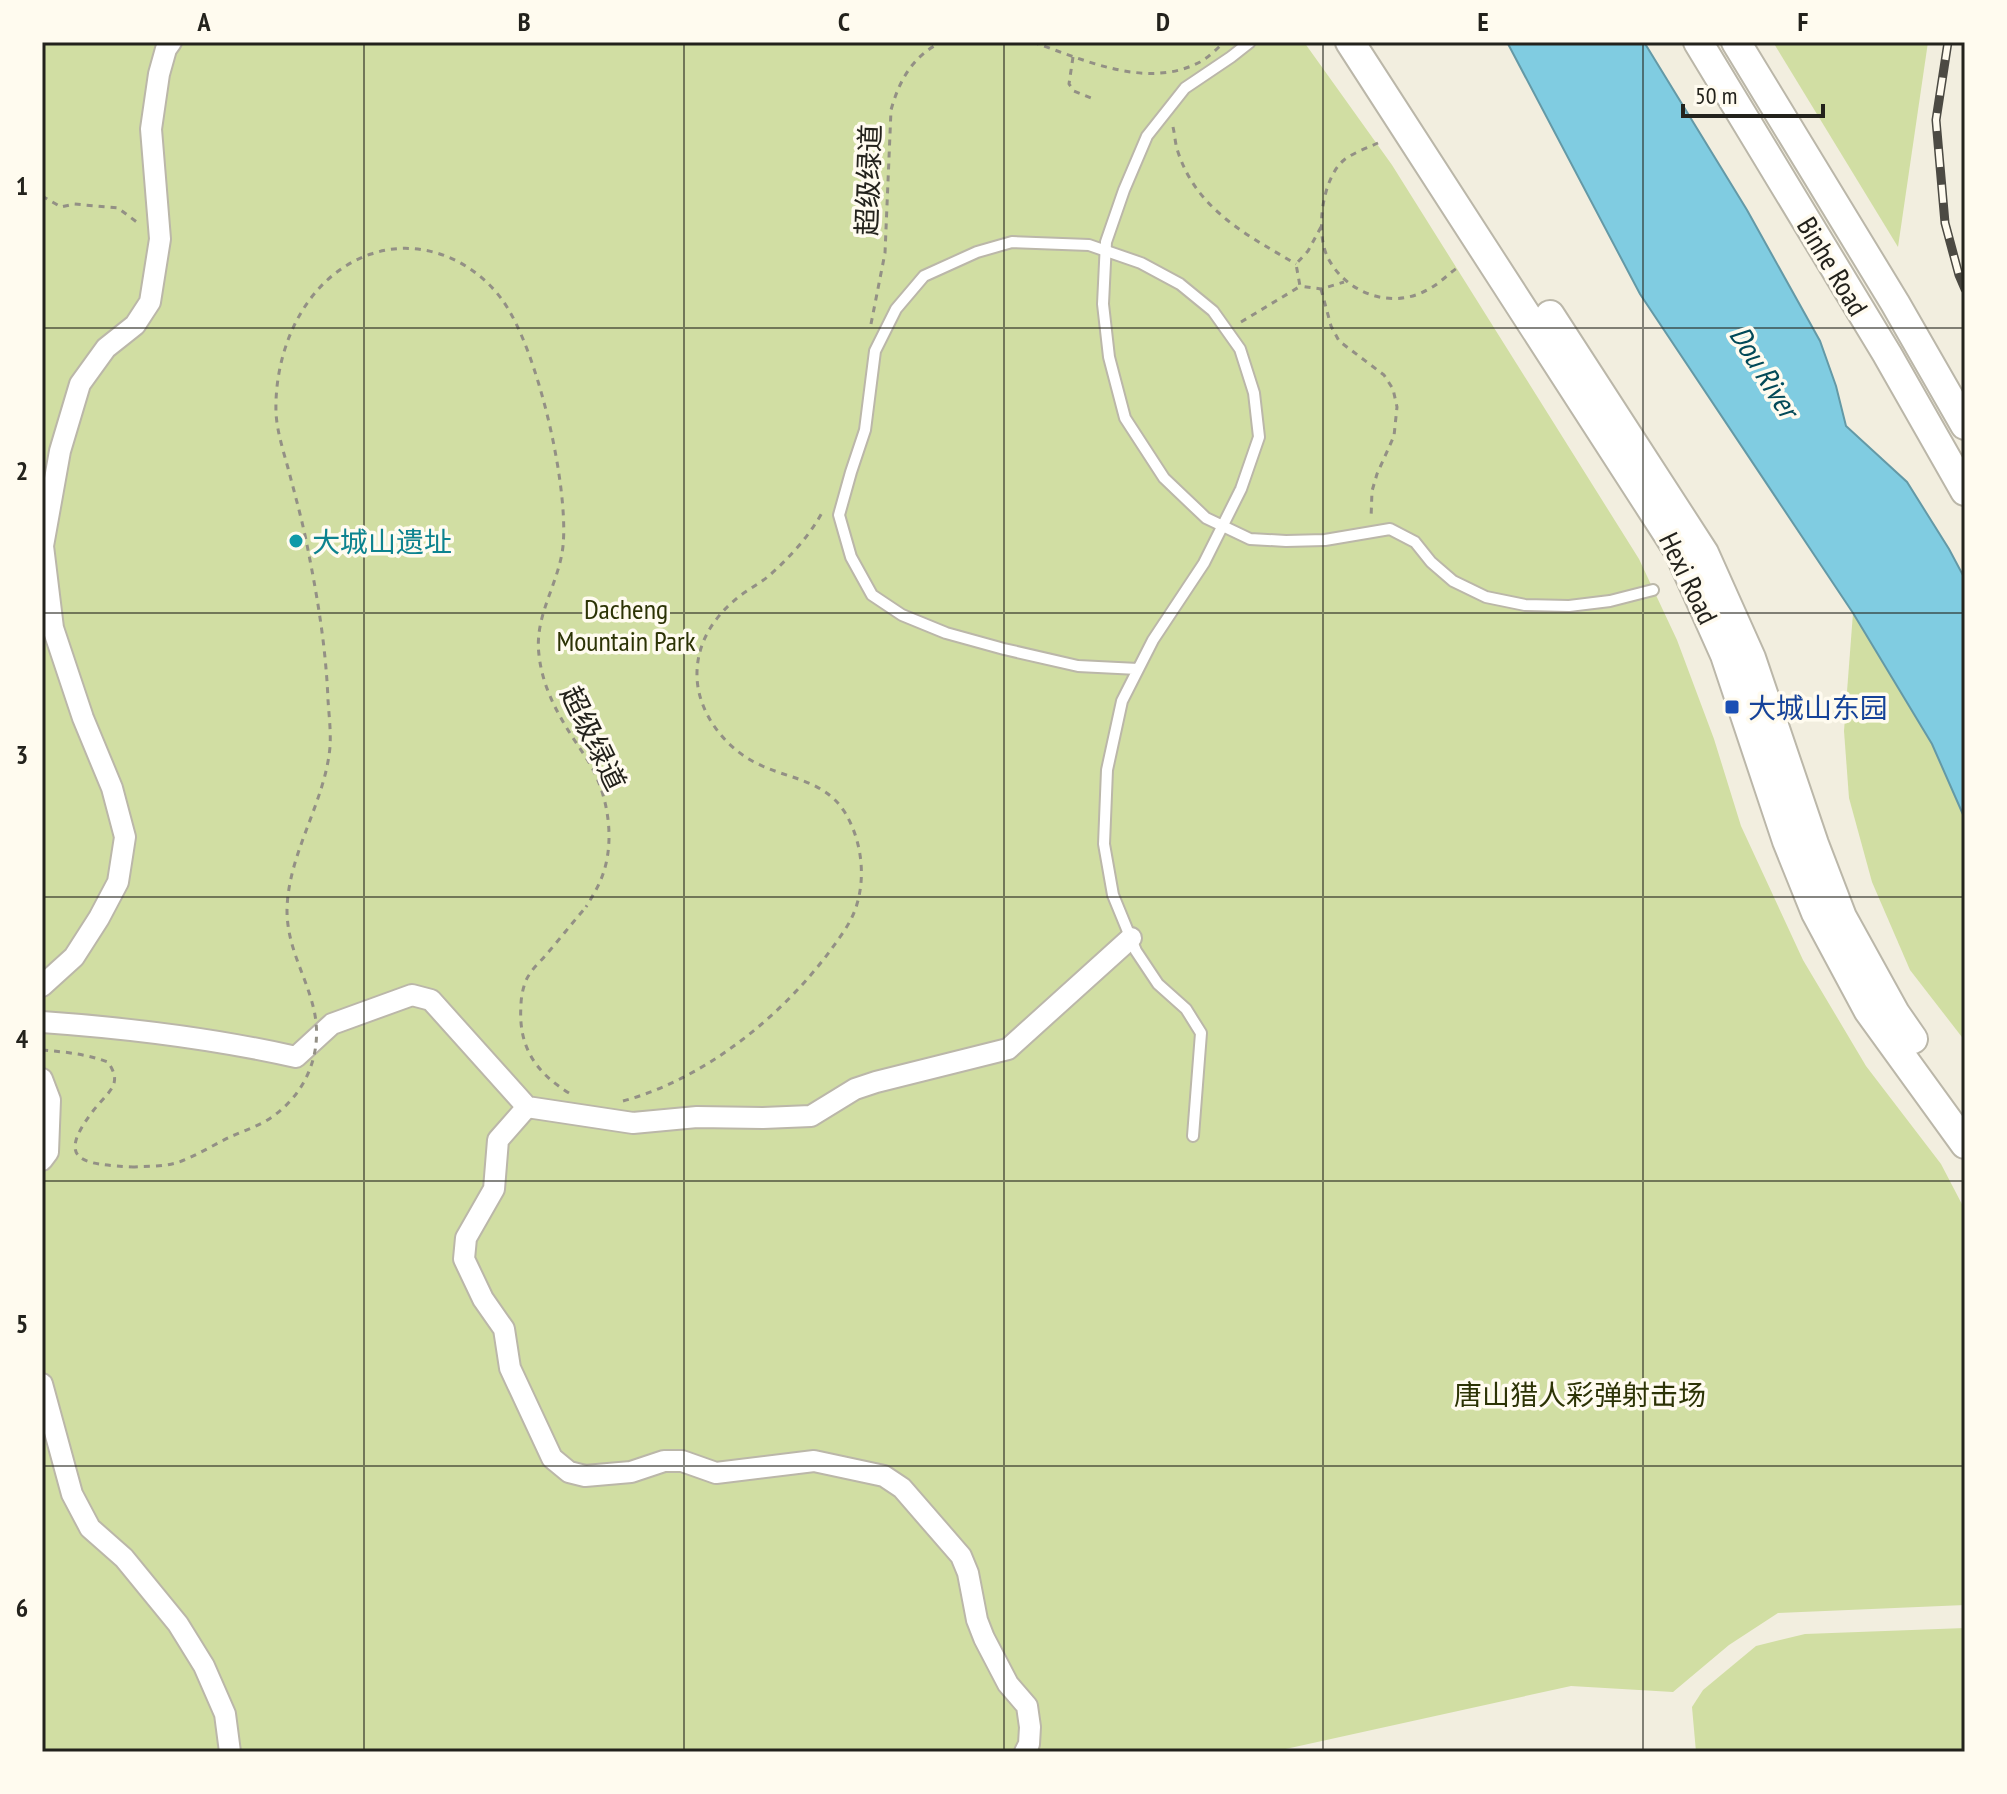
<svg xmlns="http://www.w3.org/2000/svg" width="2007" height="1794" viewBox="0 0 2007 1794" font-family="'PT Sans Narrow','Noto Sans SC',sans-serif">
<style>
.green{fill:#d1dea3}
.water{fill:#80cce1;stroke:#6499a6;stroke-width:2}
.lines{fill:none;stroke-linecap:round;stroke-linejoin:round}
.lane-casing{stroke:#bbb7a9;stroke-width:14}
.street-casing{stroke:#bbb7a9;stroke-width:24}
.secondary-casing{stroke:#bbb7a9;stroke-width:32}
.path{stroke:#939085;stroke-width:3;stroke-dasharray:6 6;stroke-linecap:butt}
.lane{stroke:#fff;stroke-width:10}
.street{stroke:#fff;stroke-width:20}
.secondary{stroke:#fff;stroke-width:28}
.rail-casing{stroke:#4c4a43;stroke-width:9}
.rail{stroke:#fffbef;stroke-width:6;stroke-dasharray:18;stroke-linecap:butt}
.path-bridge{stroke:#939085;stroke-width:3;stroke-dasharray:6 6;stroke-linecap:butt}
.grid{fill:none;stroke:#23221c;stroke-width:2;stroke-opacity:0.55}
.culture-dot{fill:#0f9aa8;stroke:#fffbef;stroke-width:3}
.transit-dot{fill:#1a4fb4;stroke:#fffbef;stroke-width:3}
.labels{text-anchor:middle;dominant-baseline:central;stroke-width:7;stroke-linejoin:round;paint-order:stroke}
.street-label{font-size:28px;fill:#23221c;stroke:#fffbef}
.culture-label{font-size:28px;fill:#0d838f;stroke:#fffbef;text-anchor:start}
.park-label{font-size:28px;fill:#2c3305;stroke:#fffbef}
.transit-label{font-size:28px;fill:#164399;stroke:#fffbef;text-anchor:start}
.water-label{font-size:30px;font-style:italic;fill:#024958;stroke:#fffbef}
.neatline{fill:none;stroke:#23221c;stroke-width:3}
.grid-label{font-size:26px;text-anchor:middle;font-weight:bold;fill:#23221c}
</style>
<rect width="100%" height="100%" fill="#f2eedf"/>
<g class="green">
<polygon points="42,42 1304,42 1392,165 1639,559 1677,640 1714,739 1741,826 1803,960 1866,1066 1941,1164 1965,1210 1965,1605 1778,1613 1729,1645 1673,1692 1571,1686 1272,1752 42,1752"/>
<polygon points="1773,42 1928,42 1898,247"/>
<polygon points="1853,613 1932,744 1965,819 1965,1041 1910,970 1872,882 1849,798 1844,731"/>
<polygon points="1965,1628 1965,1752 1696,1752 1692,1707 1703,1690 1756,1646 1805,1634"/>
</g>
<polygon class="water" points="1507,42 1644,42 1747,210 1820,341 1836,386 1846,426 1907,482 1949,549 1965,579 1965,819 1932,744 1853,613 1640,294"/>
<g class="lines">
<defs>
<g id="lane">
<polyline points="1250,42 1231,57 1185,88 1147,136 1124,190 1106,242 1103,304 1109,357 1125,418 1164,478 1206,518 1250,539 1286,541 1325,540 1390,529 1415,542 1431,562 1453,581 1486,597 1525,605 1569,606 1610,601 1653,590"/>
<polyline points="1138,669 1078,666 1004,649 946,633 902,615 872,595 851,557 839,515 851,472 865,430 875,351 896,309 924,276 977,252 1012,242 1089,245 1141,263 1180,284 1213,311 1240,349 1254,393 1259,437 1241,489 1204,563 1153,640 1122,701 1107,770 1104,844 1113,895 1136,951 1158,984 1186,1009 1201,1033 1193,1136"/>
</g>
<g id="street">
<polyline points="42,986 74,957 99,918 118,882 125,837 112,788 83,718 53,628 43,546 60,451 80,384 106,348 135,325 150,302 160,239 151,129 159,74 166,49 171,42"/>
<path d="M42,1022C127,1028 212,1038 296,1057L332,1024L412,995L431,1000L527,1107L633,1123L697,1117L763,1118L811,1116L855,1089L876,1082L1008,1049L1131,938"/>
<polyline points="42,1079 50,1100 48,1152 42,1160"/>
<polyline points="527,1107 498,1140 494,1189 466,1238 464,1259 483,1299 504,1329 510,1368 552,1458 569,1472 585,1476 631,1472 664,1461 682,1461 716,1473 814,1461 884,1476 902,1488 961,1556 968,1573 977,1620 984,1638 1008,1684 1027,1706 1030,1727 1029,1744 1025,1752"/>
<polyline points="42,1384 72,1494 90,1528 124,1558 178,1624 204,1666 225,1714 230,1752"/>
</g>
<g id="secondary">
<polyline points="1350,42 1678,550 1725,655 1787,841 1816,913 1868,1010 1965,1144"/>
<polyline points="1698,42 1887,354 1965,491"/>
<polyline points="1736,42 1895,303 1965,425"/>
<polyline points="1550,315 1704,553 1751,658 1814,844 1842,917 1895,1013 1913,1039"/>
</g>
</defs>
<use href="#lane" class="lane-casing"/>
<use href="#street" class="street-casing"/>
<use href="#secondary" class="secondary-casing"/>
<g class="path">
<polyline points="1073,57 1069,84 1074,91 1096,100"/>
<path d="M1173,127C1175,135 1175,144 1178,152C1197,210 1247,235 1296,264"/>
<path d="M1378,143C1367,148 1353,153 1344,160C1322,178 1315,233 1328,258C1346,293 1391,310 1427,290C1438,285 1447,275 1457,268"/>
<polyline points="42,196 61,207 74,204 118,208 138,223"/>
<polyline points="1321,227 1308,251 1296,264 1300,286 1321,289 1344,282"/>
<polyline points="1321,289 1331,326 1339,341 1384,375 1393,389 1397,407 1394,436 1377,474 1372,491 1371,519"/>
<polyline points="1241,322 1299,287"/>
<path d="M871,324L885,253L891,110C899,81 913,55 942,42"/>
<path d="M42,1050C66,1052 86,1054 108,1062C113,1070 117,1077 113,1086C109,1094 99,1103 93,1111C53,1163 86,1164 132,1167"/>
<path d="M569,1093C535,1072 518,1046 521,1005C521,996 524,982 529,975C533,968 540,962 545,956C559,940 572,923 586,907"/>
<path d="M623,1101C704,1079 780,1018 830,951C840,937 852,922 857,904C866,874 861,838 844,811C823,779 787,779 756,763C724,747 698,712 697,677C696,642 715,615 741,595C751,588 762,582 771,574C792,555 811,534 824,509"/>
</g>
<use href="#lane" class="lane"/>
<use href="#street" class="street"/>
<use href="#secondary" class="secondary"/>
<defs>
<polyline id="rail" points="1948,42 1936,120 1945,223 1959,275 1965,289"/>
</defs>
<use href="#rail" class="rail-casing"/>
<use href="#rail" class="rail"/>
<g class="path-bridge">
<path d="M1033,42C1084,60 1147,90 1200,62C1209,57 1217,49 1224,42"/>
<path d="M132,1167C147,1166 164,1167 179,1162C196,1156 213,1145 230,1137C241,1132 253,1128 264,1122C304,1099 324,1055 314,1010C306,975 287,948 287,910C288,853 325,803 330,747C331,731 329,715 328,700C326,649 318,600 308,550C303,523 295,495 288,468C283,450 277,431 276,413C274,348 306,276 371,254C421,237 474,260 503,301C538,350 569,487 563,546C559,584 534,615 539,655C543,693 564,725 585,756C607,788 616,837 603,874C599,886 592,897 586,907"/>
</g>
</g>
<path class="grid" d="M364,42V1752M684,42V1752M1004,42V1752M1323,42V1752M1643,42V1752M42,328H1965M42,613H1965M42,897H1965M42,1181H1965M42,1466H1965"/>
<circle class="culture-dot" cx="296" cy="541" r="8"/>
<rect class="transit-dot" x="1724" y="699" width="16" height="16" rx="4"/>
<g class="labels">
<g class="street-label">
<text transform="translate(868 180) rotate(-88)">超级绿道</text>
<text transform="translate(1833 266) rotate(59)">Binhe Road</text>
<text transform="translate(1689 578) rotate(64)">Hexi Road</text>
<text transform="translate(594 738) rotate(64)">超级绿道</text>
</g>
<g class="culture-label">
<text x="312" y="541">大城山遗址</text>
</g>
<g class="park-label">
<text x="626" y="608">Dacheng<tspan x="626" dy="32">Mountain Park</tspan></text>
<text x="1580" y="1394">唐山猎人彩弹射击场</text>
</g>
<g class="transit-label">
<text x="1748" y="707">大城山东园</text>
</g>
<g class="water-label">
<text transform="translate(1765 371) rotate(58)">Dou River</text>
</g>
</g>
<rect width="2007" height="1794" fill="none" stroke="#fffbef" stroke-width="88"/>
<path d="M1683 104v12h140v-12" fill="none" stroke="#23221c" stroke-width="4"/>
<text x="1695" y="104" font-size="24" fill="#23221c" stroke="#fffbef" stroke-width="6" paint-order="stroke">50 m</text>
<rect x="44" y="44" width="1919" height="1706" class="neatline"/>
<g class="grid-label">
<text x="204" y="31">A</text>
<text x="524" y="31">B</text>
<text x="844" y="31">C</text>
<text x="1163" y="31">D</text>
<text x="1483" y="31">E</text>
<text x="1803" y="31">F</text>
<text x="22" y="195">1</text>
<text x="22" y="480">2</text>
<text x="22" y="764">3</text>
<text x="22" y="1048">4</text>
<text x="22" y="1333">5</text>
<text x="22" y="1617">6</text>
</g>
</svg>
